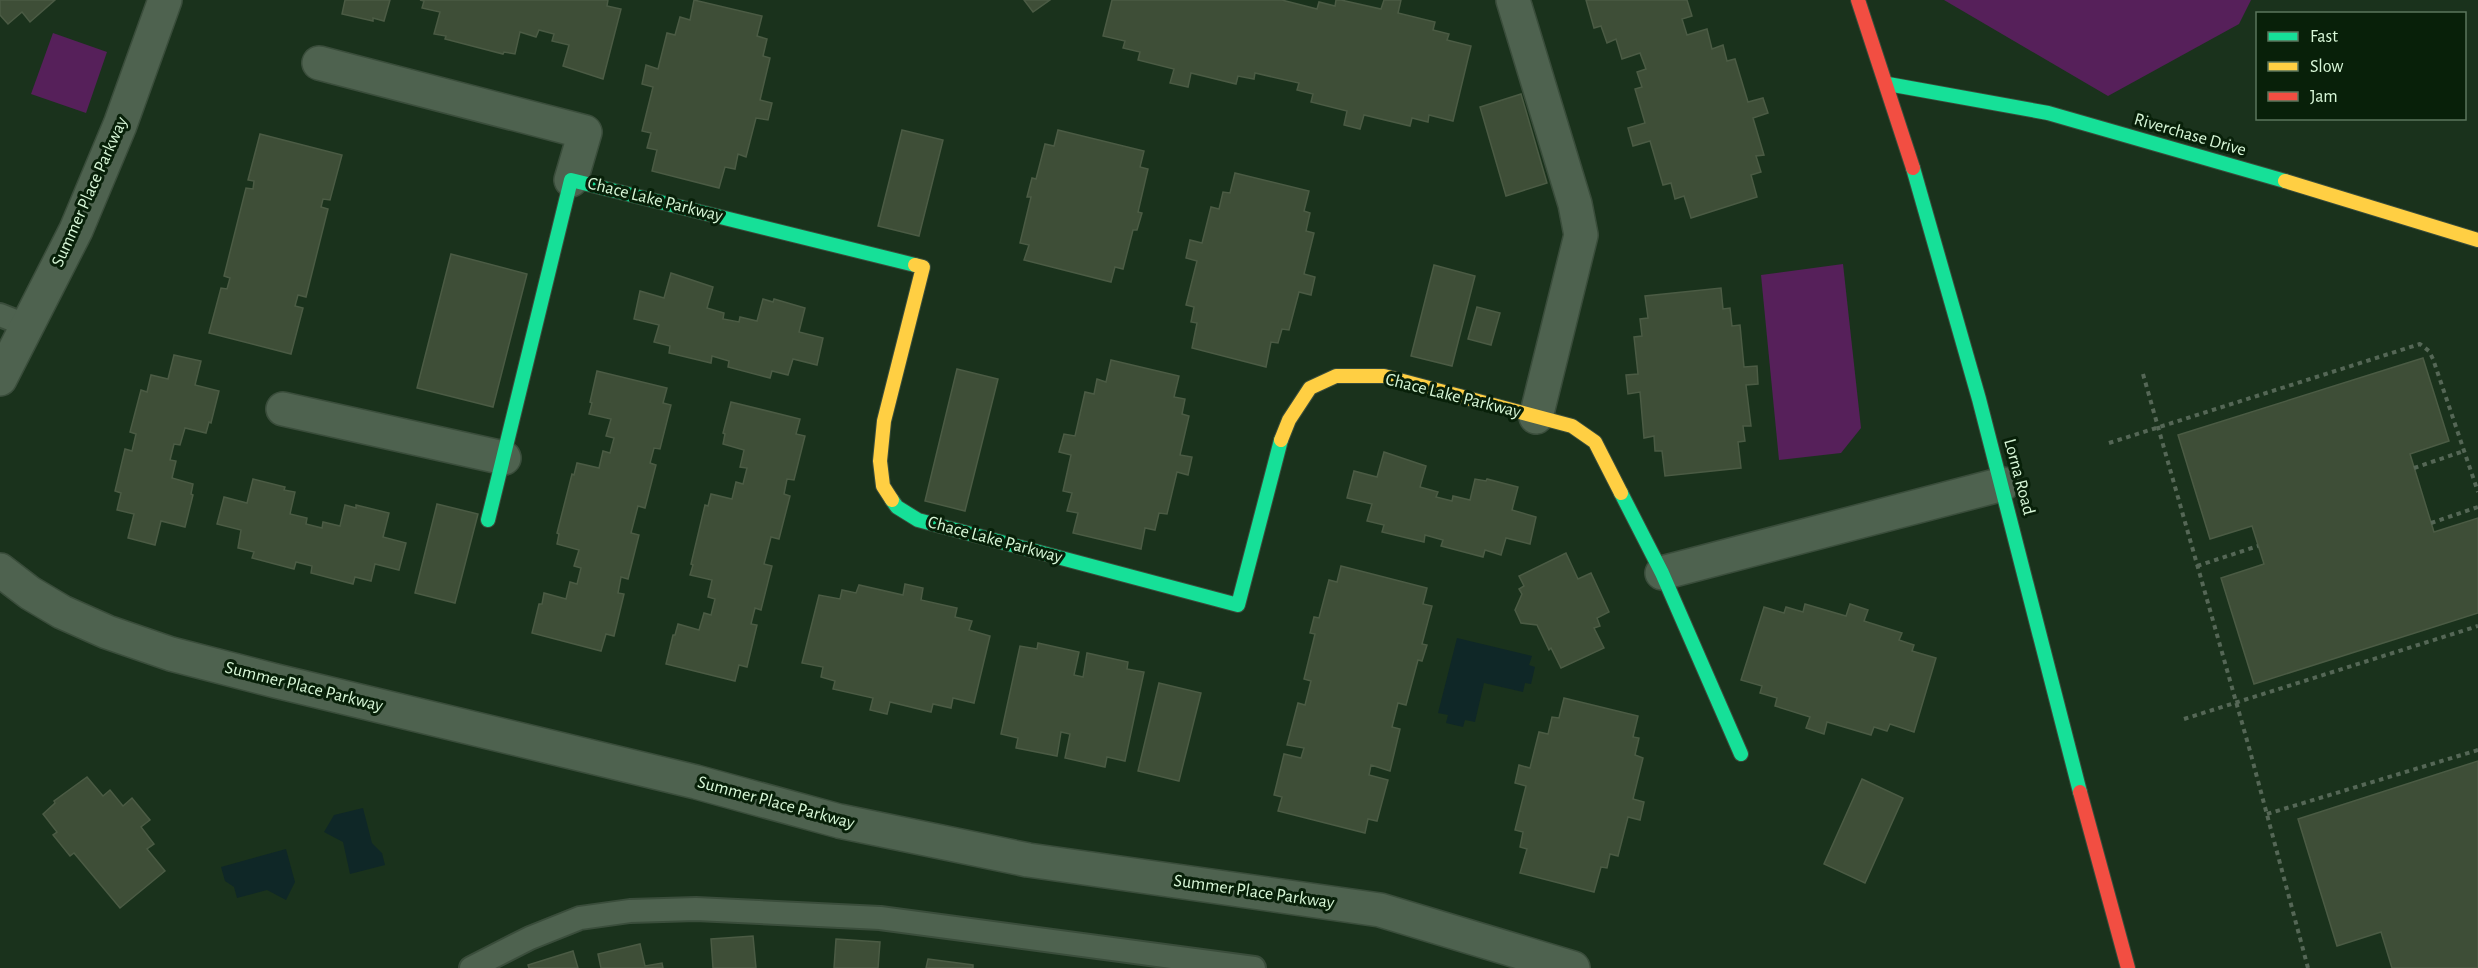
<svg xmlns="http://www.w3.org/2000/svg" width="2478" height="968" viewBox="0 0 2478 968" font-family="'Alegreya Sans',sans-serif">
<style>
.green{fill:#56205a}
.water{fill:#0f2727}
.building{fill:#3e4e37;stroke:#4b5b44;stroke-width:1.5}
.lines{fill:none;stroke-linecap:round;stroke-linejoin:round}
.lane-casing{stroke:#3a4d3b;stroke-width:26}
.street-casing{stroke:#3a4d3b;stroke-width:36}
.fast-casing{stroke:#3a4d3b;stroke-width:16}
.slow-casing{stroke:#3a4d3b;stroke-width:16}
.jam-casing{stroke:#3a4d3b;stroke-width:16}
.path{stroke:#556756;stroke-width:4;stroke-dasharray:4.5 4.5;stroke-linecap:butt}
.lane{stroke:#4e624f;stroke-width:22}
.street{stroke:#4e624f;stroke-width:33}
.fast{stroke:#16e098;stroke-width:14}
.slow{stroke:#ffcf43;stroke-width:14}
.jam{stroke:#f24e42;stroke-width:14}
.labels{text-anchor:middle;dominant-baseline:central;stroke-width:6;stroke-linejoin:round;paint-order:stroke}
.street-label{font-size:18px;fill:#d8f7d8;stroke:#082009}
</style>
<rect width="100%" height="100%" fill="#1a321c"/>
<g class="green">
<polygon points="1944,0 2251,0 2239,24 2108,96"/>
<polygon points="53,33 107,52 86,113 31,94"/>
<polygon points="1843,264 1861,428 1841,453 1779,460 1761,275"/>
</g>
<g class="water">
<polygon points="1457,638 1532,656 1529,665 1535,667 1531,684 1525,683 1523,692 1484,683 1475,722 1465,720 1463,727 1446,723 1448,715 1438,713"/>
<polygon points="363,808 372,843 382,853 385,865 350,874 343,842 324,832 334,815"/>
<polygon points="286,849 295,882 286,900 267,890 237,898 234,887 225,881 221,867"/>
</g>
<g class="building">
<polygon points="0,0 55,0 30,22 22,12 8,24 0,15"/>
<polygon points="345,0 390,0 384,21 373,18 373,21 342,14"/>
<polygon points="420,0 608,0 607,6 621,9 603,79 563,66 569,45 552,41 554,34 539,30 536,37 520,32 515,54 504,52 503,54 445,39 446,36 434,34 440,12 422,8 424,1"/>
<polygon points="694,0 762,16 757,36 767,39 763,56 770,58 760,100 772,103 768,120 756,118 746,157 738,154 735,169 725,167 719,188 652,171 657,150 647,148 651,133 642,131 653,87 642,84 646,65 658,69 667,33 675,35 680,17 690,20"/>
<polygon points="1024,0 1050,0 1033,12"/>
<polygon points="1112,0 1282,0 1317,9 1319,2 1335,6 1336,0 1341,0 1381,9 1384,0 1401,0 1398,13 1435,22 1433,30 1449,34 1447,40 1471,46 1453,121 1429,115 1428,122 1412,118 1410,126 1364,115 1360,129 1344,125 1347,111 1311,102 1313,94 1297,90 1299,83 1255,73 1254,79 1238,76 1236,84 1191,73 1188,87 1170,83 1174,69 1138,60 1140,52 1123,48 1125,41 1103,36"/>
<polygon points="1586,0 1687,0 1692,16 1682,19 1687,35 1707,29 1712,49 1723,45 1727,61 1735,59 1748,102 1763,98 1768,113 1753,118 1764,155 1756,156 1761,172 1751,175 1757,197 1691,218 1684,196 1675,199 1671,183 1663,185 1650,141 1633,146 1628,128 1645,123 1635,89 1642,87 1637,72 1646,69 1640,53 1622,59 1616,39 1607,43 1601,26 1594,28"/>
<polygon points="1521,94 1547,183 1506,196 1480,107"/>
<polygon points="902,130 943,140 919,236 878,226"/>
<polygon points="1058,130 1144,151 1140,167 1148,169 1138,212 1142,213 1137,230 1133,230 1123,269 1115,267 1111,282 1024,260 1029,245 1020,243 1031,197 1027,197 1032,178 1036,179 1045,144 1054,146"/>
<polygon points="260,134 342,155 330,200 323,199 321,207 328,209 306,297 298,295 295,306 303,308 291,354 209,333 221,288 227,289 230,278 224,276 246,188 253,189 254,181 248,180"/>
<polygon points="1235,173 1309,191 1304,211 1310,213 1306,231 1314,233 1304,274 1315,277 1311,295 1299,292 1289,330 1282,329 1278,343 1271,342 1266,367 1192,348 1197,323 1191,322 1194,307 1186,305 1197,261 1186,258 1190,240 1202,243 1211,207 1219,209 1223,192 1230,193"/>
<polygon points="451,254 527,274 493,407 417,388"/>
<polygon points="1434,265 1475,276 1452,366 1411,356"/>
<polygon points="671,273 713,287 707,308 724,313 723,319 739,322 740,317 757,321 763,299 773,302 774,299 805,308 799,332 823,338 817,365 793,359 788,375 772,371 770,378 728,367 729,361 712,356 711,363 669,353 670,346 654,342 659,325 634,319 640,291 664,298"/>
<polygon points="1721,288 1723,309 1730,308 1732,326 1740,325 1744,367 1757,366 1758,384 1746,385 1751,426 1743,426 1745,441 1738,442 1741,468 1665,476 1662,451 1655,451 1654,436 1644,438 1640,392 1628,394 1626,375 1638,374 1634,337 1642,336 1640,319 1648,318 1645,296"/>
<polygon points="1477,307 1500,313 1491,345 1468,339"/>
<polygon points="174,355 201,361 195,385 219,391 211,423 209,422 206,433 185,428 180,445 174,444 170,460 176,461 172,478 193,484 191,494 193,495 185,527 161,521 155,545 128,538 134,514 117,510 121,493 115,491 125,449 132,451 136,434 130,432 141,390 147,392 151,375 168,379"/>
<polygon points="2423,358 2449,441 2410,454 2434,532 2478,518 2478,613 2254,684 2221,578 2264,564 2252,526 2210,539 2178,435"/>
<polygon points="1111,360 1179,376 1174,397 1185,399 1182,414 1189,416 1180,455 1192,457 1188,475 1177,472 1167,514 1159,513 1155,530 1145,528 1141,549 1073,533 1078,513 1067,511 1072,493 1063,491 1071,455 1059,452 1064,434 1075,436 1085,392 1094,394 1097,379 1106,382"/>
<polygon points="957,369 998,379 965,511 925,501"/>
<polygon points="597,371 667,388 663,403 671,405 660,449 654,448 650,463 656,465 645,508 638,506 631,533 639,535 628,579 621,577 618,593 624,594 614,636 606,634 601,651 532,633 539,604 542,604 544,593 566,599 570,582 577,584 581,568 574,566 579,550 557,544 559,534 557,533 572,474 574,475 577,463 599,468 603,451 610,453 614,438 606,436 611,419 589,414 592,403 590,402"/>
<polygon points="731,402 800,419 796,434 805,436 794,480 787,479 784,494 790,496 779,539 771,537 764,564 772,566 761,610 755,608 751,624 757,625 747,667 739,665 735,681 666,664 673,635 675,635 678,624 699,630 704,613 711,615 715,599 708,597 712,580 690,575 693,565 691,564 705,505 708,506 711,494 732,499 736,482 743,484 747,468 740,467 744,450 723,444 725,434 723,433"/>
<polygon points="1384,452 1426,466 1420,487 1438,492 1436,497 1452,501 1453,496 1470,500 1475,479 1486,481 1487,479 1518,487 1512,510 1536,517 1530,544 1506,538 1501,555 1485,550 1483,557 1441,546 1443,540 1425,535 1424,542 1382,532 1384,525 1367,521 1372,504 1347,498 1354,471 1377,477"/>
<polygon points="253,479 285,487 284,490 295,492 290,514 307,518 306,524 322,528 323,522 340,526 345,505 356,508 356,505 389,513 383,537 406,543 399,570 375,564 371,581 355,577 353,584 311,573 312,566 296,562 294,569 252,558 254,552 238,548 241,530 217,524 224,497 247,503"/>
<polygon points="437,504 478,514 455,603 415,593"/>
<polygon points="1566,553 1578,579 1591,573 1609,612 1597,618 1600,626 1594,628 1604,648 1561,668 1551,648 1549,650 1537,625 1521,623 1515,610 1522,594 1519,589 1524,586 1519,576"/>
<polygon points="1341,566 1427,588 1423,604 1432,606 1422,644 1427,645 1422,661 1418,660 1406,705 1398,703 1392,727 1400,729 1390,771 1371,765 1369,775 1388,780 1377,821 1368,819 1365,833 1278,811 1282,797 1274,795 1284,754 1301,758 1304,748 1287,745 1298,703 1305,705 1311,681 1304,679 1315,634 1310,633 1314,617 1319,618 1329,580 1337,582"/>
<polygon points="905,584 923,588 921,600 957,608 955,617 972,621 969,630 990,636 974,703 953,698 951,708 933,704 931,712 890,702 887,714 870,710 873,698 833,689 835,681 821,677 823,667 802,663 819,595 840,599 842,590 856,593 859,585 903,595"/>
<polygon points="1805,604 1846,616 1850,604 1868,610 1864,621 1902,633 1899,640 1914,645 1912,651 1936,658 1914,732 1890,724 1887,731 1874,727 1871,735 1827,722 1824,734 1806,728 1810,717 1775,706 1777,698 1760,693 1762,686 1741,680 1764,607 1784,613 1786,607 1803,612"/>
<polygon points="1038,643 1079,652 1074,675 1083,677 1087,653 1128,662 1127,669 1144,672 1125,761 1107,757 1105,767 1065,758 1070,734 1061,732 1057,756 1016,748 1018,738 1001,734 1020,646 1037,649"/>
<polygon points="1159,683 1201,693 1179,781 1138,771"/>
<polygon points="1564,698 1638,716 1633,737 1639,738 1635,755 1643,758 1633,799 1644,802 1640,820 1628,817 1618,856 1610,854 1607,868 1601,867 1594,892 1520,873 1527,849 1520,847 1523,832 1515,830 1526,786 1515,783 1519,765 1530,768 1539,732 1548,734 1552,717 1559,718"/>
<polygon points="2478,761 2478,968 2392,968 2381,932 2337,946 2298,819"/>
<polygon points="87,777 103,796 110,790 123,806 132,798 150,820 141,827 154,844 147,849 165,871 120,908 74,853 70,856 53,835 57,832 43,814 55,803 54,801"/>
<polygon points="1862,779 1903,798 1865,883 1824,864"/>
<polygon points="753,936 756,968 713,968 711,939"/>
<polygon points="836,939 880,942 878,968 834,968"/>
<polygon points="640,944 645,966 662,963 663,968 601,968 598,954"/>
<polygon points="573,951 578,968 529,968 528,965"/>
<polygon points="928,959 973,965 973,968 926,968"/>
</g>
<g class="lines">
<defs>
<g id="lane">
<polyline points="0,315 28,326"/>
<polyline points="471,968 530,938 580,918 630,911 696,909 880,918 1254,968"/>
</g>
<g id="street">
<polyline points="1513,0 1575,204 1581,235 1536,417"/>
<polyline points="319,63 585,132 571,180"/>
<polyline points="0,379 76,230 120,125 165,0"/>
<polyline points="283,409 504,458"/>
<polyline points="0,570 30,593 62,612 107,632 171,654 276,681 696,782 839,821 1028,860 1380,910 1573,968"/>
<polyline points="1662,573 2003,484"/>
</g>
<g id="fast">
<polyline points="1888,84 2048,113 2285,181"/>
<polyline points="1913,168 1979,399 2080,792"/>
<polyline points="1621,493 1662,573 1741,754"/>
<polyline points="892,500 897,507 918,520 1238,605 1281,440"/>
<polyline points="488,520 571,180 915,265"/>
</g>
<g id="slow">
<polyline points="2285,181 2478,240"/>
<polyline points="1281,440 1289,420 1310,388 1336,376 1384,376 1572,426 1595,442 1621,493"/>
<polyline points="892,500 883,486 880,461 884,421 923,267 915,265"/>
</g>
<g id="jam">
<polyline points="1858,0 1913,168"/>
<polyline points="2080,792 2128,968"/>
</g>
</defs>
<use href="#lane" class="lane-casing"/>
<use href="#street" class="street-casing"/>
<use href="#fast" class="fast-casing"/>
<use href="#slow" class="slow-casing"/>
<use href="#jam" class="jam-casing"/>
<g class="path">
<polyline points="2143,374 2250,751 2308,968"/>
<polyline points="2109,443 2420,344 2429,351 2433,359 2478,492"/>
<polyline points="2414,468 2464,451"/>
<polyline points="2431,523 2478,507"/>
<polyline points="2197,566 2258,546"/>
<polyline points="2184,719 2478,626"/>
<polyline points="2267,814 2478,750"/>
</g>
<use href="#lane" class="lane"/>
<use href="#street" class="street"/>
<use href="#fast" class="fast"/>
<use href="#slow" class="slow"/>
<use href="#jam" class="jam"/>
</g>
<g class="labels">
<g class="street-label">
<text transform="translate(2190 135) rotate(16)">Riverchase Drive</text>
<text transform="translate(90 192) rotate(-66)">Summer Place Parkway</text>
<text transform="translate(655 200) rotate(14)">Chace Lake Parkway</text>
<text transform="translate(1453 396) rotate(14)">Chace Lake Parkway</text>
<text transform="translate(2019 477) rotate(75)">Lorna Road</text>
<text transform="translate(995 540) rotate(15)">Chace Lake Parkway</text>
<text transform="translate(304 687) rotate(14)">Summer Place Parkway</text>
<text transform="translate(776 803) rotate(15)">Summer Place Parkway</text>
<text transform="translate(1254 892) rotate(8)">Summer Place Parkway</text>
</g>
</g>
<rect x="2256" y="12" width="210" height="108" fill="#082009" stroke="#5b765c" stroke-width="1.5"/>
<rect x="2268" y="32" width="30" height="9" fill="#16e098" stroke="#5b765c" stroke-width="1.5"/>
<text x="2310" y="42" font-size="18" fill="#d8f7d8">Fast</text>
<rect x="2268" y="62" width="30" height="9" fill="#ffcf43" stroke="#5b765c" stroke-width="1.5"/>
<text x="2310" y="72" font-size="18" fill="#d8f7d8">Slow</text>
<rect x="2268" y="92" width="30" height="9" fill="#f24e42" stroke="#5b765c" stroke-width="1.5"/>
<text x="2310" y="102" font-size="18" fill="#d8f7d8">Jam</text>
</svg>
